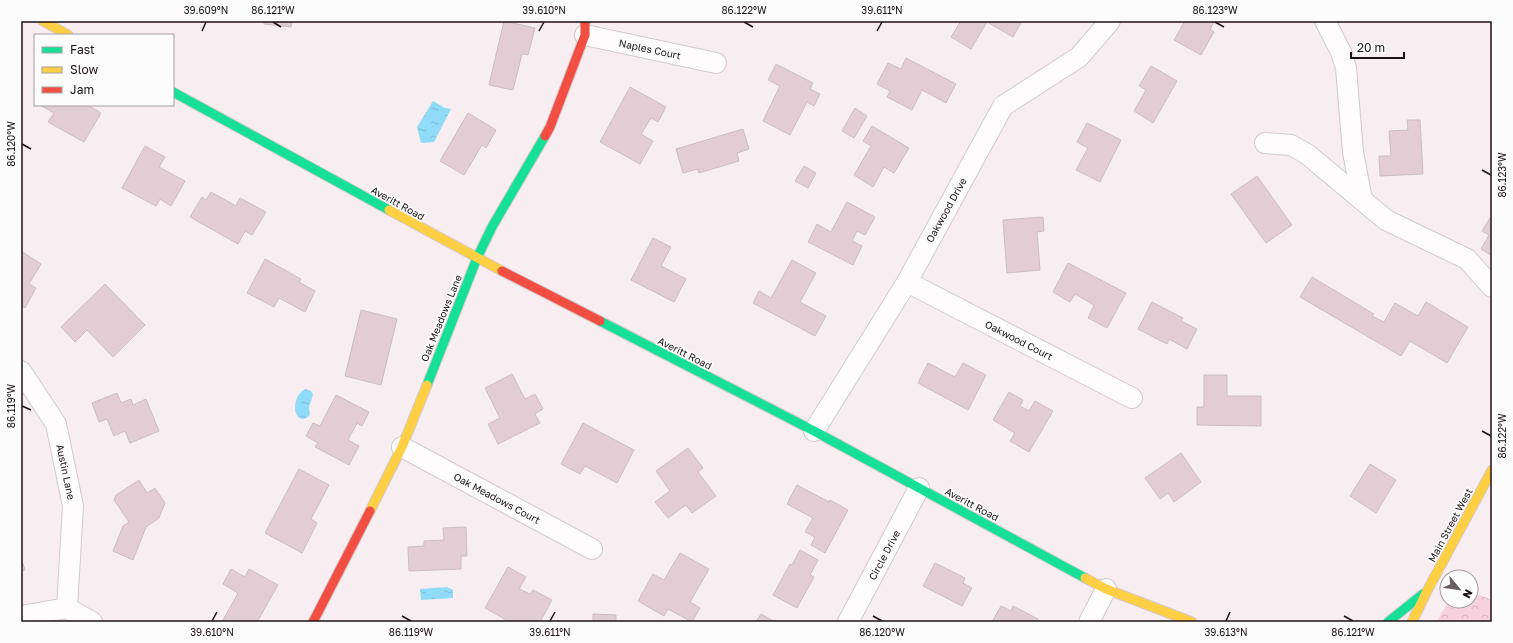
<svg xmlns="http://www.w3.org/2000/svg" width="1513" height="643" viewBox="0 0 1513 643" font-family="'Golos Text',sans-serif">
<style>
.forest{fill:url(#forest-crowns)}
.water{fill:url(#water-ripples)}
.building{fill:#e3cdd4;stroke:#c9bec1}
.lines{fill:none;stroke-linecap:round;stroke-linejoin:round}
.street-casing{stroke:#d4c9cc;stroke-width:22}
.fast-casing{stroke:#d4c9cc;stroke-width:11}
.slow-casing{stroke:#d4c9cc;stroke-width:11}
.jam-casing{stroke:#d4c9cc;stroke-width:11}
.street{stroke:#fefcfd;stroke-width:20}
.fast{stroke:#16e098;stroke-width:9}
.slow{stroke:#ffcf43;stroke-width:9}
.jam{stroke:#f24e42;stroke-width:9}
.ticks{fill:none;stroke:#1b1114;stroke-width:1.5}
.labels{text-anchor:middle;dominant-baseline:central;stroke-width:3.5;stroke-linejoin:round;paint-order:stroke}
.street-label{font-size:10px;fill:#1b1114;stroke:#fcfcfc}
.neatline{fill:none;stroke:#1b1114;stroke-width:1.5}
.ticks-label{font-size:10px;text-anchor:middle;fill:#1b1114}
</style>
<defs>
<pattern id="forest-crowns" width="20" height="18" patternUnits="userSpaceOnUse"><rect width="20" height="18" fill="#f7d2de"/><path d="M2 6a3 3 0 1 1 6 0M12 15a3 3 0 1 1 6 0" fill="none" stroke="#d3b3be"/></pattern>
<pattern id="water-ripples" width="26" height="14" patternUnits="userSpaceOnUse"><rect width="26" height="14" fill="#8fdbf8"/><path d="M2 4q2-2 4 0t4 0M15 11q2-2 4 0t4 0" fill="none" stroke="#7bbbd4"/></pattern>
</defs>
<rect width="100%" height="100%" fill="#f8edf0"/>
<polygon class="forest" points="1471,591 1492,600 1492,622 1436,622 1449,601 1471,601"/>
<g class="water">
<polygon points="433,101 445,108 451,109 434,142 421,143 417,127"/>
<path d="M305,389L311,391L313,394C312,402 307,405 310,413L309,416C294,428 289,398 305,389Z"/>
<polygon points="447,587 453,590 453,598 421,600 420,589"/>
</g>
<g class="building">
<polygon points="264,21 292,21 291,27 264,24"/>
<polygon points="504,21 535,28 528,55 522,54 513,90 489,85"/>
<polygon points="961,21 1022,21 1013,37 987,22 971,49 951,37"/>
<polygon points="1185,21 1215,21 1210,29 1214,32 1201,55 1174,40"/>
<polygon points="906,58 956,84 946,103 922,90 912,110 887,97 890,91 877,84 888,63 901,69"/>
<polygon points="776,64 813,83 810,89 820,94 814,106 807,102 790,135 763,121 780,86 768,80"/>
<polygon points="1151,66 1177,81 1153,123 1134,111 1146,90 1139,86"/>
<polygon points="630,87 666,107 658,122 651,118 641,134 653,141 640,164 600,142"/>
<polygon points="40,105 88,105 101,113 84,142 48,122 54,113"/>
<polygon points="855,108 867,116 854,138 842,131"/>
<polygon points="468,113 496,130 486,148 482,145 464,175 440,161"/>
<polygon points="1407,120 1420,120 1423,174 1380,176 1379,156 1391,156 1389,131 1408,130"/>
<polygon points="1087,123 1121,140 1100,182 1076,170 1088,148 1077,142"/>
<polygon points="872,126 909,148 894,173 884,167 873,187 854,175 871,146 863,141"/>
<polygon points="743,129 749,149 737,153 739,161 699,173 698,169 683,173 676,149"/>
<polygon points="145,146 165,157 159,167 185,181 171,206 160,199 156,206 122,188"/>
<polygon points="804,166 816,173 808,188 795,181"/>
<polygon points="1257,176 1292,225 1266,243 1231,194"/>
<polygon points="211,192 236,206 240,198 266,212 252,235 245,231 238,244 190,217 202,197 206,200"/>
<polygon points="847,202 875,217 865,235 857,231 852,241 862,246 853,265 808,242 817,224 831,232"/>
<polygon points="1043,217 1044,231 1037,232 1040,270 1007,273 1003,220"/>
<polygon points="1490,218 1492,219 1492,256 1481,249 1489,235 1482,231"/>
<polygon points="653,238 671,247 661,266 686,279 674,302 631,280"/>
<polygon points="21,251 41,264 29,284 36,288 25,308 21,305"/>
<polygon points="265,259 301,279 299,282 315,291 305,312 279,298 274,307 247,293"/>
<polygon points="792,260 816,273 800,302 826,316 815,336 753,303 759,291 771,298"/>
<polygon points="1068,263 1126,293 1107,328 1088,318 1094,305 1075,294 1070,302 1053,292"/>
<polygon points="1312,277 1374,314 1372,316 1384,322 1395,303 1418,316 1426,302 1468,327 1447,363 1410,341 1401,356 1300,297"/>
<polygon points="105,284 145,325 113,357 87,330 75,342 61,327"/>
<polygon points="1152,302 1183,318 1181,321 1197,329 1187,349 1169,339 1167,344 1138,329"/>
<polygon points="361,310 397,319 381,385 345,376"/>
<polygon points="928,363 955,377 963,363 986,375 968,410 918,383"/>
<polygon points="512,374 525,399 535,394 543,409 535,414 540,423 498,444 488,424 500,418 485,388"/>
<polygon points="1204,375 1227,375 1227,396 1261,396 1261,426 1197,425 1197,407 1204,407"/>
<polygon points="1009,392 1023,400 1020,406 1029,411 1035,401 1053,411 1029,452 1010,441 1015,433 993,420"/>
<polygon points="117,393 121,403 131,399 133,405 146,399 159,431 130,443 125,431 114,436 107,419 99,422 92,403"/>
<polygon points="336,395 369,412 362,426 357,423 348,440 359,446 349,465 315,447 318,443 306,436 313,423 320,426"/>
<polygon points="583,423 634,450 617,483 585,466 580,474 561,464"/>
<polygon points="688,448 703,468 698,472 716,496 692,513 686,505 668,518 655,502 670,491 656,471"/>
<polygon points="1181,453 1201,482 1174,502 1168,493 1160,499 1145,478"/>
<polygon points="1370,464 1396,480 1376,513 1350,496"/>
<polygon points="299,469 329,485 311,519 317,523 302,553 265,533"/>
<polygon points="139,480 147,493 155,488 165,503 159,518 146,527 133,560 113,551 123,526 129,522 114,500 116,495"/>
<polygon points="797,485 829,502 830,500 848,510 825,553 811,545 815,537 805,532 813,518 787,504"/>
<polygon points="466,527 467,556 461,556 461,569 409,571 408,547 424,546 424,541 444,540 443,528"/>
<polygon points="800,550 818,560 810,575 814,577 797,608 773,595 790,564 792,565"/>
<polygon points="680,553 709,569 690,602 700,608 692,622 668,609 664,616 638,601 653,574 664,580"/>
<polygon points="21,558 25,570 21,571"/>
<polygon points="935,563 965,578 963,583 972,588 962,606 923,586"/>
<polygon points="508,567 526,577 519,589 530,594 533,590 552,600 540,622 510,622 485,608"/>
<polygon points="231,569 245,577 249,569 278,585 257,622 222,622 238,593 223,584"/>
<polygon points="1001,606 1011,611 1013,606 1038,619 1036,622 992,622"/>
<polygon points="593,614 616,615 616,622 593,622"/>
<polygon points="761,614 775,622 756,622"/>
</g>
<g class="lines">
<defs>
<g id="street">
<polyline points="1325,21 1341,52 1346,68 1353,152 1362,200"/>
<polyline points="585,35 716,63"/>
<polyline points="1265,143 1291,145 1307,154 1386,220 1467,259 1492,287"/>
<polyline points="907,282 1132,398"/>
<polyline points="21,371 56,424 73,506 67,608"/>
<polyline points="814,431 907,282 1003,106 1079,57 1110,21"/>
<polyline points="402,447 592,549"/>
<polyline points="21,616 67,608 92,622"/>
<polyline points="848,622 919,488"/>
<polyline points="1089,622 1106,589"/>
</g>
<g id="fast">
<polyline points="173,92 389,210"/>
<polyline points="600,321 814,431 1085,578"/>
<polyline points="427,385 477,258 492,227 545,136"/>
<polyline points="1388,622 1423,594"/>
</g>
<g id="slow">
<polyline points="43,21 68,35"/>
<polyline points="389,210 502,271"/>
<polyline points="370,511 402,447 427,385"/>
<polyline points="1085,578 1106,589 1192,622"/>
<polyline points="1412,622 1427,591 1492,470"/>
</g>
<g id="jam">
<polyline points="545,136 550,127 585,35 585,21"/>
<polyline points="502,271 600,321"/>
<polyline points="313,622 370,511"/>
</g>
</defs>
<use href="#street" class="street-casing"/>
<use href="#fast" class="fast-casing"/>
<use href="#slow" class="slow-casing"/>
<use href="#jam" class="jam-casing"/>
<use href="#street" class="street"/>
<use href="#fast" class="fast"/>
<use href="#slow" class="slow"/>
<use href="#jam" class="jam"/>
</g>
<path class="ticks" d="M273,22L281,27M744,22L753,27M1215,22L1224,27M202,31L206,22M539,31L544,22M877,31L882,22M22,144L31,149M1482,170L1491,175M22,406L31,410M1482,431L1491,436M402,616L411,621M873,616L882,621M1344,616L1353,621M212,621L217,612M550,621L555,612M1226,621L1230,612"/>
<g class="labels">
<g class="street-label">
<text transform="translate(650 49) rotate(12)">Naples Court</text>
<text transform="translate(398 203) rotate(29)">Averitt Road</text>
<text transform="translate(946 210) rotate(-61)">Oakwood Drive</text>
<text transform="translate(441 318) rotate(-68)">Oak Meadows Lane</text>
<text transform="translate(1019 340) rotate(27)">Oakwood Court</text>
<text transform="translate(685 353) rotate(27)">Averitt Road</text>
<text transform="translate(66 472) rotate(78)">Austin Lane</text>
<text transform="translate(497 498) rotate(28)">Oak Meadows Court</text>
<text transform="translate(972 504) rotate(28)">Averitt Road</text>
<text transform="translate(1450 525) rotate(-62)">Main Street West</text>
<text transform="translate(884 555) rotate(-62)">Circle Drive</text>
</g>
</g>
<rect width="1513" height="643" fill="none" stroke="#fcfcfc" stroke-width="44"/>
<rect x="34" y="34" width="140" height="72" fill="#fcfcfc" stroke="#a29e9f"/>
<rect x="42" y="47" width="20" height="6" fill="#16e098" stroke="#a29e9f"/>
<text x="70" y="54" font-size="12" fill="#1b1114">Fast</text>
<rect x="42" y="67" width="20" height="6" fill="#ffcf43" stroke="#a29e9f"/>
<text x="70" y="74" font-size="12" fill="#1b1114">Slow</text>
<rect x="42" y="87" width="20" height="6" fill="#f24e42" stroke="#a29e9f"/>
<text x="70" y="94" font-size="12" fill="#1b1114">Jam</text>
<g transform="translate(1459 589) rotate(119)"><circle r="19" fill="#fcfcfc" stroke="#a29e9f"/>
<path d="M0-3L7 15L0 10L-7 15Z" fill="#685e61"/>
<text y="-6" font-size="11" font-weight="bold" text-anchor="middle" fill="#1b1114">N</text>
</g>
<path d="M1351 52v6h53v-6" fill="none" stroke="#1b1114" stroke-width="2"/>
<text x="1357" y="52" font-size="12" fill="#1b1114" stroke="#fcfcfc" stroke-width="3" paint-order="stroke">20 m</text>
<rect x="22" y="22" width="1469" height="599" class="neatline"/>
<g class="ticks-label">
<text x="206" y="14">39.609°N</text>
<text x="273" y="14">86.121°W</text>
<text x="544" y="14">39.610°N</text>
<text x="744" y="14">86.122°W</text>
<text x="882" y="14">39.611°N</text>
<text x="1215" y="14">86.123°W</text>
<text transform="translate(11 144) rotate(-90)" y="4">86.120°W</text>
<text transform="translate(1502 175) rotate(-90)" y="4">86.123°W</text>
<text transform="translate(11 406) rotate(-90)" y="4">86.119°W</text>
<text transform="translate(1502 436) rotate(-90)" y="4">86.122°W</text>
<text x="212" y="636">39.610°N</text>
<text x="411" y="636">86.119°W</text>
<text x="550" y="636">39.611°N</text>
<text x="882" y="636">86.120°W</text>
<text x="1226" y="636">39.613°N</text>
<text x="1353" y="636">86.121°W</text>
</g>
</svg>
